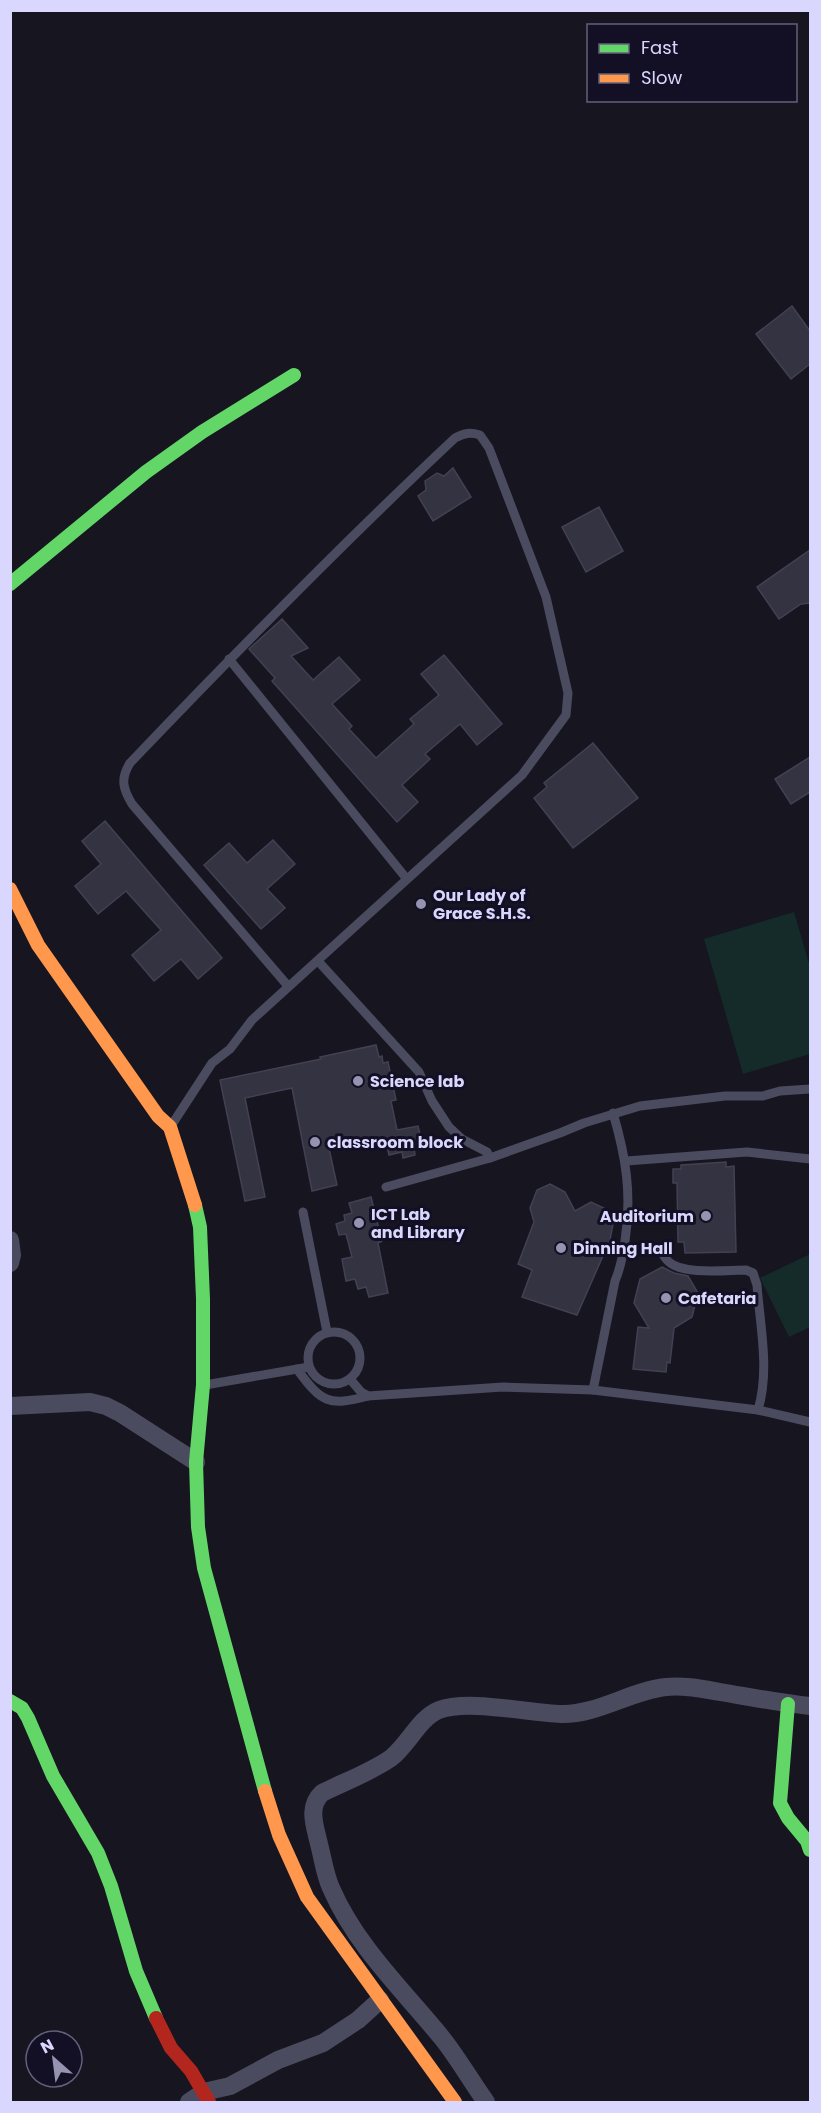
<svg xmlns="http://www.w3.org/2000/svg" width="821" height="2113" viewBox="0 0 821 2113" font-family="Poppins,sans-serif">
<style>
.green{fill:#142b2a}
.building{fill:#343342;stroke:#434053;stroke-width:1.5}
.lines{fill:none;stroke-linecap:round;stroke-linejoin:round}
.lane{stroke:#4b4b60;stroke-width:9}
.street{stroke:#4b4b60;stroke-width:18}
.fast{stroke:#63d668;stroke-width:14}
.slow{stroke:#ff974d;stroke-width:14}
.jam{stroke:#b3261e;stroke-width:14}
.poi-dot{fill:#9593b0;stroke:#131025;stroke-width:2}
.labels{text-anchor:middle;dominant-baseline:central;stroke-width:6;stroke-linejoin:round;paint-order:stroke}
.poi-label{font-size:16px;font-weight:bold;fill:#d9d7fd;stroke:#131025;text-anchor:start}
</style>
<rect width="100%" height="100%" fill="#161520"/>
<g class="green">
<polygon points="794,912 810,967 810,1054 743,1074 704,939"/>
<polygon points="810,1254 810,1327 789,1337 760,1278"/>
</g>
<g class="building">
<polygon points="792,306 810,331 810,364 791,379 756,334"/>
<polygon points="453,468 471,497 433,521 418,496 426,490 425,481 437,473 444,476"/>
<polygon points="599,507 623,551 586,572 562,527"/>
<polygon points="810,550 810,603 801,604 779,619 757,587"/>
<polygon points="282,619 308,648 291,656 313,680 339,657 360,680 332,704 352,726 349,729 376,758 414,724 410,719 439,695 421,674 444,655 502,724 477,745 460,724 425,754 430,759 402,785 418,802 397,822 272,681 275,678 249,649"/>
<polygon points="593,743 638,798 573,848 534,798 547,787 544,783"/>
<polygon points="810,757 810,792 791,804 775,779"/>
<polygon points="105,821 222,958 198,979 181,959 154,981 132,955 161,930 126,891 98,914 75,886 101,864 82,841"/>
<polygon points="273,840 295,864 267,889 285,908 261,929 204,865 229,843 247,863"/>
<polygon points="376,1045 379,1057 382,1056 383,1063 388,1062 396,1100 391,1101 397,1130 418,1126 423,1146 414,1148 415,1155 403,1158 402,1152 389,1155 385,1138 355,1144 354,1139 328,1144 337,1185 312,1191 292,1088 245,1098 265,1197 245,1201 220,1080 321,1059 320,1057"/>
<polygon points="726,1162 726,1167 734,1166 736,1252 685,1253 684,1242 678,1242 677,1183 673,1183 673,1169 681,1169 681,1165"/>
<polygon points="550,1184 565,1192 575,1211 591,1202 608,1210 613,1224 610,1240 577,1315 522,1297 532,1270 518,1264 534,1222 530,1208 537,1190"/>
<polygon points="371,1197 382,1241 378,1243 388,1293 369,1297 366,1287 358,1289 355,1279 346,1281 342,1259 352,1257 346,1234 339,1235 336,1224 345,1221 344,1215 352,1213 349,1203"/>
<polygon points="662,1267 674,1273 688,1276 698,1293 692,1317 674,1328 670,1363 667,1362 666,1372 633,1369 638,1327 649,1328 634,1303 640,1279"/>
</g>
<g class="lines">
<g class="lane">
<polyline points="229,659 406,878"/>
<polyline points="318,961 419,1072 432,1101 449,1127 462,1139 487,1152 490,1158"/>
<path d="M171,1126L212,1063L230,1049L252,1020L522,775L566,715L568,693L546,597L489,448L480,435C470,432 465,433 455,438C343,543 236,652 130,763C120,779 123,789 132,804L288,986"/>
<polyline points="626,1161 747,1152 810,1159"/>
<polyline points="386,1187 490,1158 560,1133 584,1123 640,1106 725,1096 763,1096 780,1091 810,1089"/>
<polyline points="303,1212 327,1332"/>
<path d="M660,1250C663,1254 665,1259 669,1262C683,1275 727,1270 746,1270L753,1273L757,1285C760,1326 770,1370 758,1410"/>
<circle cx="334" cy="1358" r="26"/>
<path d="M297,1369C321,1402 328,1407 368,1396"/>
<polyline points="350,1379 361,1392 368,1396 503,1387 593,1390 758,1410 810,1422"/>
<polyline points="205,1385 309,1367"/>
<path d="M593,1390L615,1281C621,1267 623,1255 625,1241C632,1194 626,1157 613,1113"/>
</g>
<g class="street">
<polyline points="10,1240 12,1255 10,1263"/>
<polyline points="10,1406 90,1402 106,1406 120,1413 196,1462"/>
<polyline points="189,2102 204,2092 230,2086 278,2060 323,2043 358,2020 380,2000"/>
<path d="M486,2102C471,2081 458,2058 442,2038C403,1990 356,1946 331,1888C325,1875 323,1859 319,1844C315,1826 307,1807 322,1793C344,1782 371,1772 391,1758C409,1744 419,1718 439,1710C468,1699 528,1713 561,1714C597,1715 630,1691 666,1687C684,1685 703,1689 720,1692C750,1697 780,1703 810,1706"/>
</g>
<g class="fast">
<polyline points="10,584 146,472 202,432 294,375"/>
<polyline points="195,1205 200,1227 203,1299 203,1385 196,1462 198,1527 204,1568 265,1791"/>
<polyline points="10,1701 22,1708 28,1718 53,1776 98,1853 111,1886 136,1971 156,2018"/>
<polyline points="788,1704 780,1803 788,1818 807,1841 810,1850"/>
</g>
<g class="slow">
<polyline points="10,889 38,945 158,1116 170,1127 195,1205"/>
<polyline points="265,1791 279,1835 307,1897 455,2102"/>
</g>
<polyline class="jam" points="156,2018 171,2048 191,2071 209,2102"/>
</g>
<g class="poi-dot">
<circle cx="421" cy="904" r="6"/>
<circle cx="358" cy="1081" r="6"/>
<circle cx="315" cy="1142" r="6"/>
<circle cx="706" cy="1216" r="6"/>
<circle cx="359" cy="1223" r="6"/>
<circle cx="561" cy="1248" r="6"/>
<circle cx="666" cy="1298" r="6"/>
</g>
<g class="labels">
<g class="poi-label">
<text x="433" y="895">Our Lady of<tspan x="433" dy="18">Grace S.H.S.</tspan></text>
<text x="370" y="1081">Science lab</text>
<text x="327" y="1142">classroom block</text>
<text x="371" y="1214">ICT Lab<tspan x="371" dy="18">and Library</tspan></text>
<text x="694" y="1216" text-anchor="end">Auditorium</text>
<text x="573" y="1248">Dinning Hall</text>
<text x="678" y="1298">Cafetaria</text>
</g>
</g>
<rect width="821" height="2113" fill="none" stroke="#d9d7fd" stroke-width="24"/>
<rect x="587" y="24" width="210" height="78" fill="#131025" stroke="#62607b" stroke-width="1.5"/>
<rect x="599" y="44" width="30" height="9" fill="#63d668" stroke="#62607b" stroke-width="1.5"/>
<text x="641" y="54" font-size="18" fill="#d9d7fd">Fast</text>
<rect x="599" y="74" width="30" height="9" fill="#ff974d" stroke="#62607b" stroke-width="1.5"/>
<text x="641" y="84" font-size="18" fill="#d9d7fd">Slow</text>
<g transform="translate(54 2059) rotate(332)"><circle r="28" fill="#131025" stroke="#62607b" stroke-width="1.5"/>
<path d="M0-4.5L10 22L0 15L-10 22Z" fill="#9593b0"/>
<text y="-9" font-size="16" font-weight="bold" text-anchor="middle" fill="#d9d7fd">N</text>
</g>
</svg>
